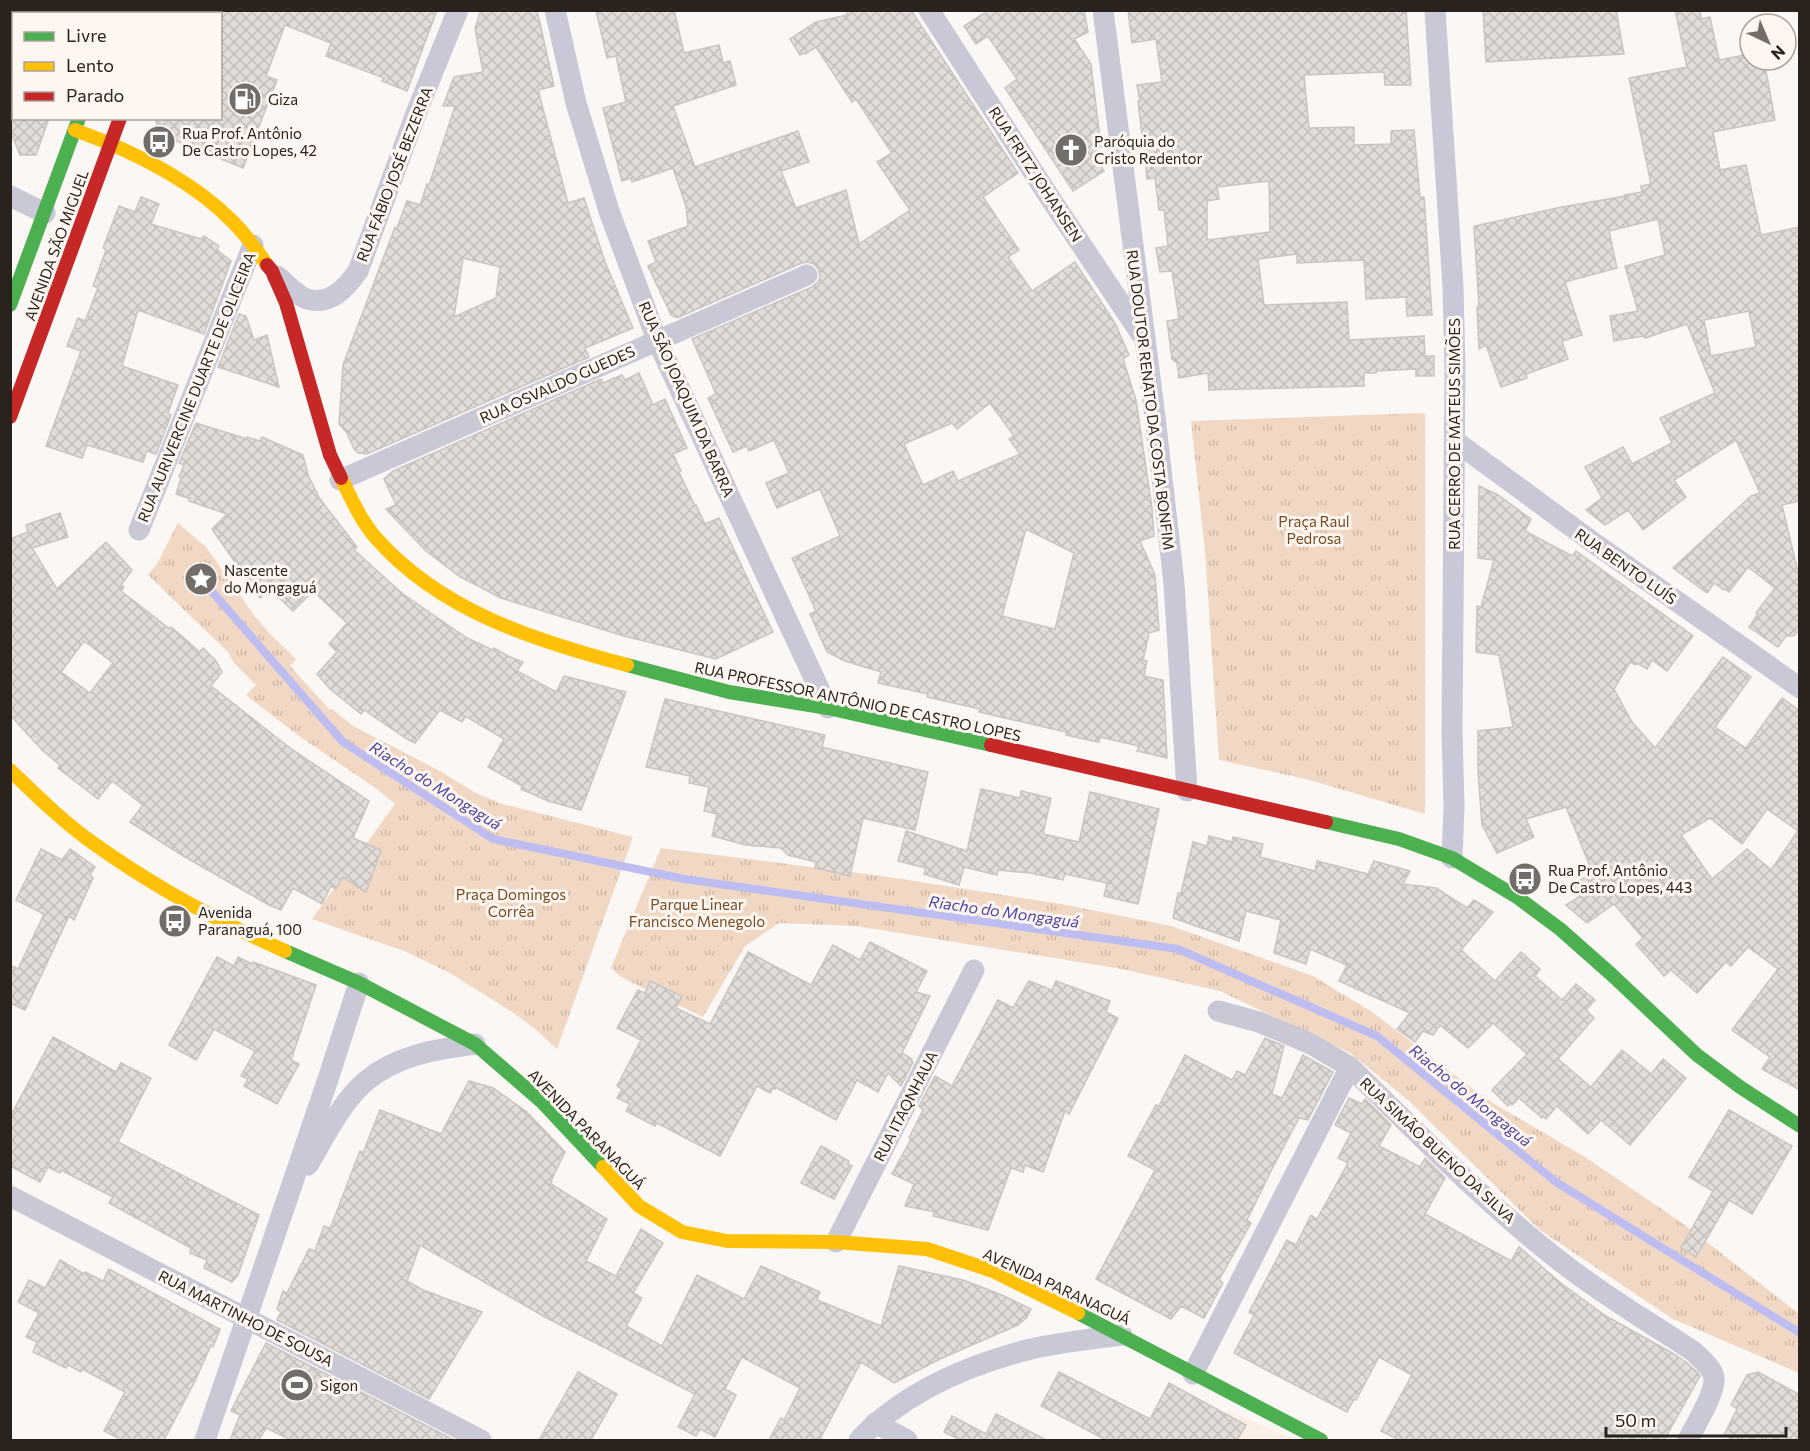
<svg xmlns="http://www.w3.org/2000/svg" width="1810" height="1451" viewBox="0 0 1810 1451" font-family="Commissioner,sans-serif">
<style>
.built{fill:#fcefe5}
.grass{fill:url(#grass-tufts)}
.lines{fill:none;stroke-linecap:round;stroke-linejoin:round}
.stream{stroke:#bdbdf2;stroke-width:8}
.building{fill:url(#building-cross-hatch);stroke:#cac5c1;stroke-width:1.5;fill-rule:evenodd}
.street{stroke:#c8c8d7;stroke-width:21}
.fast{stroke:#4caf50;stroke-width:14}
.slow{stroke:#ffc107;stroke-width:14}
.jam{stroke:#c62828;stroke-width:14}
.labels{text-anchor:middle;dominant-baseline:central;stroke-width:6;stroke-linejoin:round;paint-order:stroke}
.poi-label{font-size:15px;fill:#29221d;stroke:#fef6f1;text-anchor:start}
.street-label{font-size:15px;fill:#29221d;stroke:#fef6f1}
.park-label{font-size:15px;fill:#794b21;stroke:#fef6f1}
.water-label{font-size:16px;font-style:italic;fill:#4e46a0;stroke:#fef6f1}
</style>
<defs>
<pattern id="grass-tufts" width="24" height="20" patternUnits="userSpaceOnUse" patternTransform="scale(1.5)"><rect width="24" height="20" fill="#f1d8c4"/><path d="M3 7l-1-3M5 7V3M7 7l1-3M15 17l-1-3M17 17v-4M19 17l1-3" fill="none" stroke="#cfb9a8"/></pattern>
<pattern id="building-cross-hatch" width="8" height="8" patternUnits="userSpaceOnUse" patternTransform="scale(1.5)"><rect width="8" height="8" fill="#e3ddd9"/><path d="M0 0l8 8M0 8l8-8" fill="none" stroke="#c3bdba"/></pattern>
</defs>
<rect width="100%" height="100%" fill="#fbf7f4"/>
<polygon class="built" points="1228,1411 1292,1438 1297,1440 1189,1440 1198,1421"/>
<g class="grass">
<polygon points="1425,413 1425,814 1306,779 1219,760 1205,551 1191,421"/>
<polygon points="178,523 206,547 253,614 270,634 296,659 290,666 330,710 332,709 353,726 438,770 474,792 499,803 633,837 557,1049 534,1028 512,1012 450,973 404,951 312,919 395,804 377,789 299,736 246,695 256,685 234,663 228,652 148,575 157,564"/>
<polygon points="661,848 882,876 1061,904 1171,926 1313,976 1372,1012 1486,1099 1585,1157 1685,1225 1799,1314 1799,1373 1673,1319 1540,1230 1408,1100 1350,1053 1220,991 1122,969 856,926 779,923 745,946 703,1017 621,977 611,968"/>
</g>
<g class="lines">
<polyline class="stream" points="201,579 343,742 493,839 684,879 1178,949 1377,1036 1556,1182 1800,1333"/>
</g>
<g class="building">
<polygon points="220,10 437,10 407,91 382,81 384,78 326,56 331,43 285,25 266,76 277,80 243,168 162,135 154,118 220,118"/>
<path d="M481,10H537L554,86L538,90L568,203L584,198L605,262L633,328L585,348L589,357L367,454L358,453L354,449L347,433L339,424L343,365L395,227L397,228L407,201L420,205L427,184L429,185L455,106H443L454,77L483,72L475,28ZM463,258L500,267L496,298L454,317Z"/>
<path d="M596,10H674L684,53L719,45L723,63L730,61L736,85L673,106L695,167L798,131L809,162L781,171L796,208L846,190L859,244L910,210L877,162L892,153L856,99L852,102L816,47L805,54L804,53L800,55L790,39L816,22L847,15L846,10H911L1018,173L983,197L1019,250L1008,257L1032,291L1075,262L1115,323L1129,355L1123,359L1136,400L1152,508L1154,536L1140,541L1155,575L1159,630L1149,633L1143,660L1147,661L1144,676L1163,680L1167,758L1137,751L1139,746L1100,737L1099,742L1084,739L1066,735V732L979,712L980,709L927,697L928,694L878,683L881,672L845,661L827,652L810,614L816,611L792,558L840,536L820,489L777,508L766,483L789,473L774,440L749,451L747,446L733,452L708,398L716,394L692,339L812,287L818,282L820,277L819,270L814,264L808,262L802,263L677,318L671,315L648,266L656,262L648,241L688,226L686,206L673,168L632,182L631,178L622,181L603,108L626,102L616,56L607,58ZM990,403L1014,436L1009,439L1020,454L958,481L953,471L923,485L904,444L952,423L957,429ZM1026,529L1074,553L1055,629L1002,616Z"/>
<polygon points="989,10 1084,10 1088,32 1074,39 1091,64 1101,147 1092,153 1104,171 1073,191 1005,88 1017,79 1006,63 988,36 976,44 964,26"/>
<path d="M1128,10H1406L1411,85H1385L1384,72L1304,75L1309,128L1354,127V145L1391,144V131L1414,130L1420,197H1424L1432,315L1407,316L1406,297L1366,299L1364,260L1297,263V254L1258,259L1264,305L1347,302L1349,340L1424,336L1425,356H1434V376H1416V369L1376,371V373H1364V386L1209,390L1208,373L1179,378L1177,363L1172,359L1167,321L1179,319L1172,271L1160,272L1156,248L1168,246L1164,210H1159L1155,178L1147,179L1138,101H1140L1137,85L1162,82L1156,39L1132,43ZM1269,181L1270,232L1207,240V201L1219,199L1217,187Z"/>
<polygon points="1483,10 1616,10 1624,54 1486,62"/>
<path d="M1675,10H1700L1701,19L1710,17L1719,60L1750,54V60H1764L1775,120L1713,132L1720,170L1746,165L1761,235L1800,227V501L1782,505L1800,580V630L1793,636H1786L1778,647L1749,627L1758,614L1756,613L1775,588L1748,567L1729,592L1725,589L1724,590L1714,583L1707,593L1673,568L1751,496L1760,493L1736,440L1674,480L1686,497L1643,530L1628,510L1605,525L1586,510L1602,498L1585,467L1623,447L1632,464L1672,443L1660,418L1715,393L1687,324L1645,338L1644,336L1614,341L1610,316L1638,311L1625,266L1665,255L1658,219L1609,231L1617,268L1565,282L1582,335L1562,341L1568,359L1526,374L1527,378L1501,387L1486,345L1479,349L1477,307L1479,306L1474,226L1562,207L1625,196V195L1642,192L1641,186L1651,184L1629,78L1687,67ZM1749,311L1756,347L1711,356L1704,320Z"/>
<polygon points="10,118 49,118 36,155 20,155 10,130"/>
<polygon points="141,197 159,204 151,224 201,239 204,236 219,246 217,250 231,261 204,334 138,310 122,366 178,385 168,413 171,415 156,454 147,451 143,462 87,445 82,458 46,446 81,351 67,346 78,318 85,321 98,288 93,286 106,250 103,248 119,206 135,212"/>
<polygon points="239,314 246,316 254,340 267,335 279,387 218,367"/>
<polygon points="639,373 653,405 665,399 687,448 673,454 681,471 679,472 695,506 696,505 705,524 719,518 773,632 716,659 624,636 501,598 459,576 426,551 386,509 396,505 384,479 393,471 601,379 603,383 622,375 625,380"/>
<polygon points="196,423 247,439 247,437 260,441 262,437 303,455 308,475 320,499 357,547 354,550 403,594 445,623 467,638 493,650 494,648 508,656 523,662 517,671 556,692 564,676 626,692 581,810 548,801 521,789 522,786 488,767 504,739 467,717 465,717 462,722 440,710 415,743 407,739 364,710 361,714 330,689 317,674 337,652 329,644 347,623 313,591 293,611 270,589 260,598 212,529 227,514 189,501 190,499 176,494 181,478 179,477 184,465 179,463"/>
<path d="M1479,486L1498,495L1531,519L1525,531L1572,556L1576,551L1693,636L1667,671L1652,660L1647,669L1637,663L1636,665L1630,662L1614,689L1632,722L1655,748L1723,657L1751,677L1715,727L1746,748L1782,698L1800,711V1090L1762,1069L1770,1057L1732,1030L1778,969L1748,947L1731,966L1726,962L1697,993L1671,970L1664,976L1636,944L1643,938L1614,904L1587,923L1566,905L1579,897L1572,885L1587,876L1585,872L1591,869L1566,807L1526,819L1534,837L1497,853L1482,825L1478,771V731L1513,727L1499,655L1476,652L1477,606L1481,607L1494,560L1478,558ZM1767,809L1798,831L1771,870L1747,849L1712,879L1681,835L1710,818L1742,844Z"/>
<path d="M60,513L68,537L32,548L57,589L106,542L132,570L121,585L124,587L121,591L170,629L171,627L200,652L203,648L216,661L222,672L211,686L290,748L369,801L353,838L381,850L366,892L343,877L336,889L331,886L322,904L293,888L281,910L269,905L180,854L130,822L143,805L112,781L98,799L58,768L60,765L42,750L10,715V539L28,532L26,525ZM84,641L113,663L90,693L61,672Z"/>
<polygon points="665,699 825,735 822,747 928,772 915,830 863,818 850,876 815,868 816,862 788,855 781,848 746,845 712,836 717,814 704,811 709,787 689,783 690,776 646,767"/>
<polygon points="981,789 1020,798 1021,791 1051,798 1043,834 1079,842 1090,792 1159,809 1138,904 1104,896 1107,883 1065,874 1063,880 1030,873 998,870 997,875 964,867 959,885 924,874 926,868 898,861 906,831 967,851"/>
<polygon points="1209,836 1232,842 1233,837 1263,844 1260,857 1315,871 1317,861 1368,874 1374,861 1410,871 1403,884 1436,888 1467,908 1474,900 1493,912 1461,950 1495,981 1521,952 1540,969 1535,976 1562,1000 1576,984 1595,1000 1586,1010 1594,1018 1558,1059 1591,1087 1622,1050 1651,1074 1663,1059 1686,1078 1630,1145 1601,1120 1588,1134 1557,1106 1546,1119 1543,1116 1542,1118 1519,1098 1512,1105 1510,1103 1508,1106 1492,1090 1527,1054 1493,1023 1468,1048 1440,1025 1433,1035 1423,1031 1415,1042 1397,1029 1410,1013 1339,981 1347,965 1310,949 1306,964 1274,953 1281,920 1246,911 1239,941 1173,918 1178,893 1181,893 1193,842 1207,846"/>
<polygon points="41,849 62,860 70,849 95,867 90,875 93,878 74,920 69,916 25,1010 10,1003 10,965 18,969 44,914 16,900"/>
<polygon points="870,942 927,971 916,992 930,996 902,1053 912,1059 911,1061 913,1062 901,1086 888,1073 878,1092 857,1080 836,1120 775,1087 775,1089 773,1088 770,1093 757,1086 720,1156 657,1123 655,1126 626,1111 630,1104 617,1098 622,1089 617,1086 641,1040 617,1028 638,990 645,993 650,981 682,996 676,1008 710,1024 748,952 811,985 833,945 860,960"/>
<polygon points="217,957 234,966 238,957 252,964 253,962 316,985 291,1060 299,1064 277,1104 244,1086 248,1079 241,1076 255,1051 214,1029 196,1060 169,1045"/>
<polygon points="1029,981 1052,990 1056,981 1110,1001 1106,1012 1118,1018 1069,1114 1065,1111 1043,1172 1025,1165 1023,1172 1011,1168 988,1230 933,1216 935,1212 905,1206 914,1184 892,1174 911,1139 909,1138 923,1110 919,1106 935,1076 952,1086 998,1000 1013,1008"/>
<polygon points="53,1037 116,1072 121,1063 151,1078 118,1142 259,1215 238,1275 232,1282 204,1268 207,1260 190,1253 191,1248 109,1203 113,1197 61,1170 60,1173 48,1167 40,1182 10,1166 10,1117"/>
<polygon points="1265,1038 1284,1046 1272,1094 1282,1098 1303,1055 1333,1072 1308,1120 1299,1118 1273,1167 1247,1220 1251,1223 1219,1280 1223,1283 1204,1318 1181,1306 1171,1319 1096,1279 1155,1170 1128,1156 1156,1105 1159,1106 1185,1055 1232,1080 1237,1071 1245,1075"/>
<polygon points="469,1081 493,1088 527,1112 565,1152 551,1181 552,1182 551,1184 607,1219 586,1261 616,1276 641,1229 663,1243 633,1293 642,1298 626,1326 662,1346 697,1275 744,1299 761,1266 820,1292 817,1300 881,1326 899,1266 963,1280 1002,1295 1031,1309 1027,1317 1018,1325 940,1359 894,1383 861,1362 820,1439 824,1440 769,1440 781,1418 784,1420 800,1388 742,1357 725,1389 736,1395 715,1437 700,1429 696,1436 678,1427 695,1394 545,1317 420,1245 407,1281 423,1290 482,1312 429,1399 277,1320 281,1312 277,1309 283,1291 287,1293 309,1249 315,1251 324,1226 329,1228 332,1224 360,1151 363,1153 380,1110 441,1134"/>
<polygon points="1349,1098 1362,1104 1365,1099 1391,1125 1379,1146 1420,1167 1425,1158 1445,1178 1425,1214 1511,1261 1519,1247 1562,1284 1606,1316 1674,1354 1686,1362 1697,1372 1700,1376 1664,1440 1399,1440 1381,1431 1412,1375 1379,1357 1356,1400 1354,1399 1347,1412 1234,1353 1254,1315 1249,1312 1287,1240 1296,1245 1311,1215 1317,1219 1348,1163 1338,1158 1351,1133 1335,1125"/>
<polygon points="1729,1110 1792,1146 1752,1214 1729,1200 1696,1257 1681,1248 1713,1191 1689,1177"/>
<polygon points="821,1146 849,1161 848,1164 852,1166 834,1199 801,1183"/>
<polygon points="60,1260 84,1274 85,1272 103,1281 109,1269 220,1329 213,1347 211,1345 195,1381 164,1440 122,1440 104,1431 125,1392 82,1369 81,1372 68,1365 66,1368 33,1352 37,1342 26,1337 39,1313 18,1302 29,1280 45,1288"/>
<polygon points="266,1343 454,1440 291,1440 266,1428 259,1440 230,1440 240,1415 231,1411"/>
<polygon points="578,1372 617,1394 591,1440 539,1440"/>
<polygon points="1059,1372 1150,1419 1169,1383 1246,1425 1237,1440 1106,1440 1041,1406"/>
<polygon points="1758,1372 1800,1395 1800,1440 1734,1440 1724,1435 1737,1409 1731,1405 1747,1375"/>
<polygon points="996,1414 1046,1440 960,1440 944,1432 952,1416 986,1434"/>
</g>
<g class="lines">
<g class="street">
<polyline points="555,10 576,103 609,211 657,340 828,708"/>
<polyline points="929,10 1050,198 1141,334"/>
<polyline points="1103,10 1155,417 1174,583 1187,791"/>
<polyline points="1435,10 1453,287 1455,370 1452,732 1454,806 1452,858"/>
<polyline points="10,196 45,213"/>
<path d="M277,276C286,283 297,296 307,299C330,306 346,288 358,271L417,111L458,10"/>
<polyline points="1455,441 1594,543 1800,688"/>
<polyline points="340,480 807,275"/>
<polyline points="139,530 253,245"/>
<polyline points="1218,1011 1259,1022 1311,1044 1350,1067"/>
<path d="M308,1165C324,1138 342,1101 366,1081C397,1055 437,1049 475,1044"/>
<polyline points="10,1196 481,1440"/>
<polyline points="836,1242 974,970"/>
<path d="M1193,1374L1350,1067C1420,1135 1488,1206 1565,1265C1606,1297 1651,1323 1694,1352C1701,1359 1713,1368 1714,1378C1715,1395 1695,1425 1688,1440"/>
<polyline points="875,1423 907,1440"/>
<polyline points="205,1440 329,1076 359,983"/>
<path d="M859,1440C904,1392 968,1365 1031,1349C1060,1342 1092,1339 1122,1335"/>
</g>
<g class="fast">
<polyline points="117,14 118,10"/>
<polyline points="10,305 79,118"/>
<polyline points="627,665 729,692 828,708 991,745"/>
<polyline points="1326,822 1399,839 1452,858 1517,897 1560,929 1612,975 1697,1055 1740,1087 1800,1126"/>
<polyline points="285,951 359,983 475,1044 542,1102 603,1167"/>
<polyline points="1078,1313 1321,1440"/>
</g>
<g class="slow">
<path d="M75,130C130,150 192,180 233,222C246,235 257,250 267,265"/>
<path d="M341,478C351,498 361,521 376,538C440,611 536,641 627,665"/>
<path d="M10,770C36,795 63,822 93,843C153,886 217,921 285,951"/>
<polyline points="603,1167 639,1206 682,1232 727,1241 836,1242 927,1249 993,1271 1078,1313"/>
</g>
<g class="jam">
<polyline points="157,14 158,10"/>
<polyline points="267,265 272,271 286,303 330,455 341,478"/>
<polyline points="10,417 120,118"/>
<polyline points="991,745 1326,822"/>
</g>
</g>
<defs>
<symbol id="fuel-disc" viewBox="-11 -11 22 22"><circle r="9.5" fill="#726d68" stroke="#fef6f1"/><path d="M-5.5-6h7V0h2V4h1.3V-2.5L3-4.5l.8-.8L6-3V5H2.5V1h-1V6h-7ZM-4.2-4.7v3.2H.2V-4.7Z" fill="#fff"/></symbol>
<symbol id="bus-disc" viewBox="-11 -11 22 22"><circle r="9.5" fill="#726d68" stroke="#fef6f1"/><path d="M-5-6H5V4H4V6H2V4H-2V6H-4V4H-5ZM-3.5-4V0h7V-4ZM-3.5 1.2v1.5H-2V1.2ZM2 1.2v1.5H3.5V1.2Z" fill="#fff"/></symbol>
<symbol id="church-disc" viewBox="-11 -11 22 22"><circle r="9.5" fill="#726d68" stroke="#fef6f1"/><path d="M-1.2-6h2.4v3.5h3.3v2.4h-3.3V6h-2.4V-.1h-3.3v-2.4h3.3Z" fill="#fff"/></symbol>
<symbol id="sight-disc" viewBox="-11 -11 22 22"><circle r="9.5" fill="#726d68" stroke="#fef6f1"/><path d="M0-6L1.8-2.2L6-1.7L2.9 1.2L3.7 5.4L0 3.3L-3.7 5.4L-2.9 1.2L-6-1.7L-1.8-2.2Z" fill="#fff"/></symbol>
<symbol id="stadium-disc" viewBox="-11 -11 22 22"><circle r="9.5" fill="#726d68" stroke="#fef6f1"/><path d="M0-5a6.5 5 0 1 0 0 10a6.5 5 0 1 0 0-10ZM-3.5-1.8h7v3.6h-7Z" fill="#fff"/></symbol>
</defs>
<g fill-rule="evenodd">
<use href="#fuel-disc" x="226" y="80" width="38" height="38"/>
<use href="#bus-disc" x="140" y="123" width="38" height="38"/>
<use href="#church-disc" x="1052" y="131" width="38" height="38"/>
<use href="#sight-disc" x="182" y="560" width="38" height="38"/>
<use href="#bus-disc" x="1506" y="860" width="38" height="38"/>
<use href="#bus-disc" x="156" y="902" width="38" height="38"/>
<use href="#stadium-disc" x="278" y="1366" width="38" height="38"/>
</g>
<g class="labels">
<g class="poi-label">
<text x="268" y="99">Giza</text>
<text x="182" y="133">Rua Prof. Antônio<tspan x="182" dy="17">De Castro Lopes, 42</tspan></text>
<text x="1094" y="141">Paróquia do<tspan x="1094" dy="17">Cristo Redentor</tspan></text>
<text x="224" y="570">Nascente<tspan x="224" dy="17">do Mongaguá</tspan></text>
<text x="1548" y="870">Rua Prof. Antônio<tspan x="1548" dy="17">De Castro Lopes, 443</tspan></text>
<text x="198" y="912">Avenida<tspan x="198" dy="17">Paranaguá, 100</tspan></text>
<text x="320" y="1385">Sigon</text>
</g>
<g class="street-label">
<text transform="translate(394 174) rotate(-69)">RUA FÁBIO JOSÉ BEZERRA</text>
<text transform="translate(1036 174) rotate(57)">RUA FRITZ JOHANSEN</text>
<text transform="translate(56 245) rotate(-70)">AVENIDA SÃO MIGUEL</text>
<text transform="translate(557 384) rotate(-24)">RUA OSVALDO GUEDES</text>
<text transform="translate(196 387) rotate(-68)">RUA AURIVERCINE DUARTE DE OLICEIRA</text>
<text transform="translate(687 399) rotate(66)">RUA SÃO JOAQUIM DA BARRA</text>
<text transform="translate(1151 400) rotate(83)">RUA DOUTOR RENATO DA COSTA BONFIM</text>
<text transform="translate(1454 434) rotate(-90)">RUA CERRO DE MATEUS SIMÕES</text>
<text transform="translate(1626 566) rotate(35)">RUA BENTO LUÍS</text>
<text transform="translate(858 701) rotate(12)">RUA PROFESSOR ANTÔNIO DE CASTRO LOPES</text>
<text transform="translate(905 1106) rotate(-63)">RUA ITAQNHAUA</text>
<text transform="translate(587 1129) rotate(46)">AVENIDA PARANAGUÁ</text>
<text transform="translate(1438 1150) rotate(43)">RUA SIMÃO BUENO DA SILVA</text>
<text transform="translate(1057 1286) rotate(25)">AVENIDA PARANAGUÁ</text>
<text transform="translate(246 1318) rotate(27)">RUA MARTINHO DE SOUSA</text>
</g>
<g class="park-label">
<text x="1314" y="521">Praça Raul<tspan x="1314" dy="17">Pedrosa</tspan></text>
<text x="511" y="894">Praça Domingos<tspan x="511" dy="17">Corrêa</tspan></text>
<text x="697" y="904">Parque Linear<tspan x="697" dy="17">Francisco Menegolo</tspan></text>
</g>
<g class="water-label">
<text transform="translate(436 785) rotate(32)">Riacho do Mongaguá</text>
<text transform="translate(1004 911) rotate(8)">Riacho do Mongaguá</text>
<text transform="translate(1471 1095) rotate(39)">Riacho do Mongaguá</text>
</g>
</g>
<rect width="1810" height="1451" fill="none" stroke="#29221d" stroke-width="24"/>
<rect x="12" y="12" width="210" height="108" fill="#fef6f1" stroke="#a9a19c" stroke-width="1.5"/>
<rect x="24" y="32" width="30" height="9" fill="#4caf50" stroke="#a9a19c" stroke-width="1.5"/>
<text x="66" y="42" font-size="18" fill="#29221d">Livre</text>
<rect x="24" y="62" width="30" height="9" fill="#ffc107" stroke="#a9a19c" stroke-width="1.5"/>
<text x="66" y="72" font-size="18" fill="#29221d">Lento</text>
<rect x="24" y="92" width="30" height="9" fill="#c62828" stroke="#a9a19c" stroke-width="1.5"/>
<text x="66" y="102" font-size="18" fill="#29221d">Parado</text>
<g transform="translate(1768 42) rotate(136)"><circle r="28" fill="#fef6f1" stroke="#a9a19c" stroke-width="1.5"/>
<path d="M0-4.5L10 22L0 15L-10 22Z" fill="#726d68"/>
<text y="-9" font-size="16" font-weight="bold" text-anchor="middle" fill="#29221d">N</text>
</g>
<path d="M1606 1427v9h180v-9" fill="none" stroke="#29221d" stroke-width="3"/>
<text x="1615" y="1427" font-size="18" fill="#29221d" stroke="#fef6f1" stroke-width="4.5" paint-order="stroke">50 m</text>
</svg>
